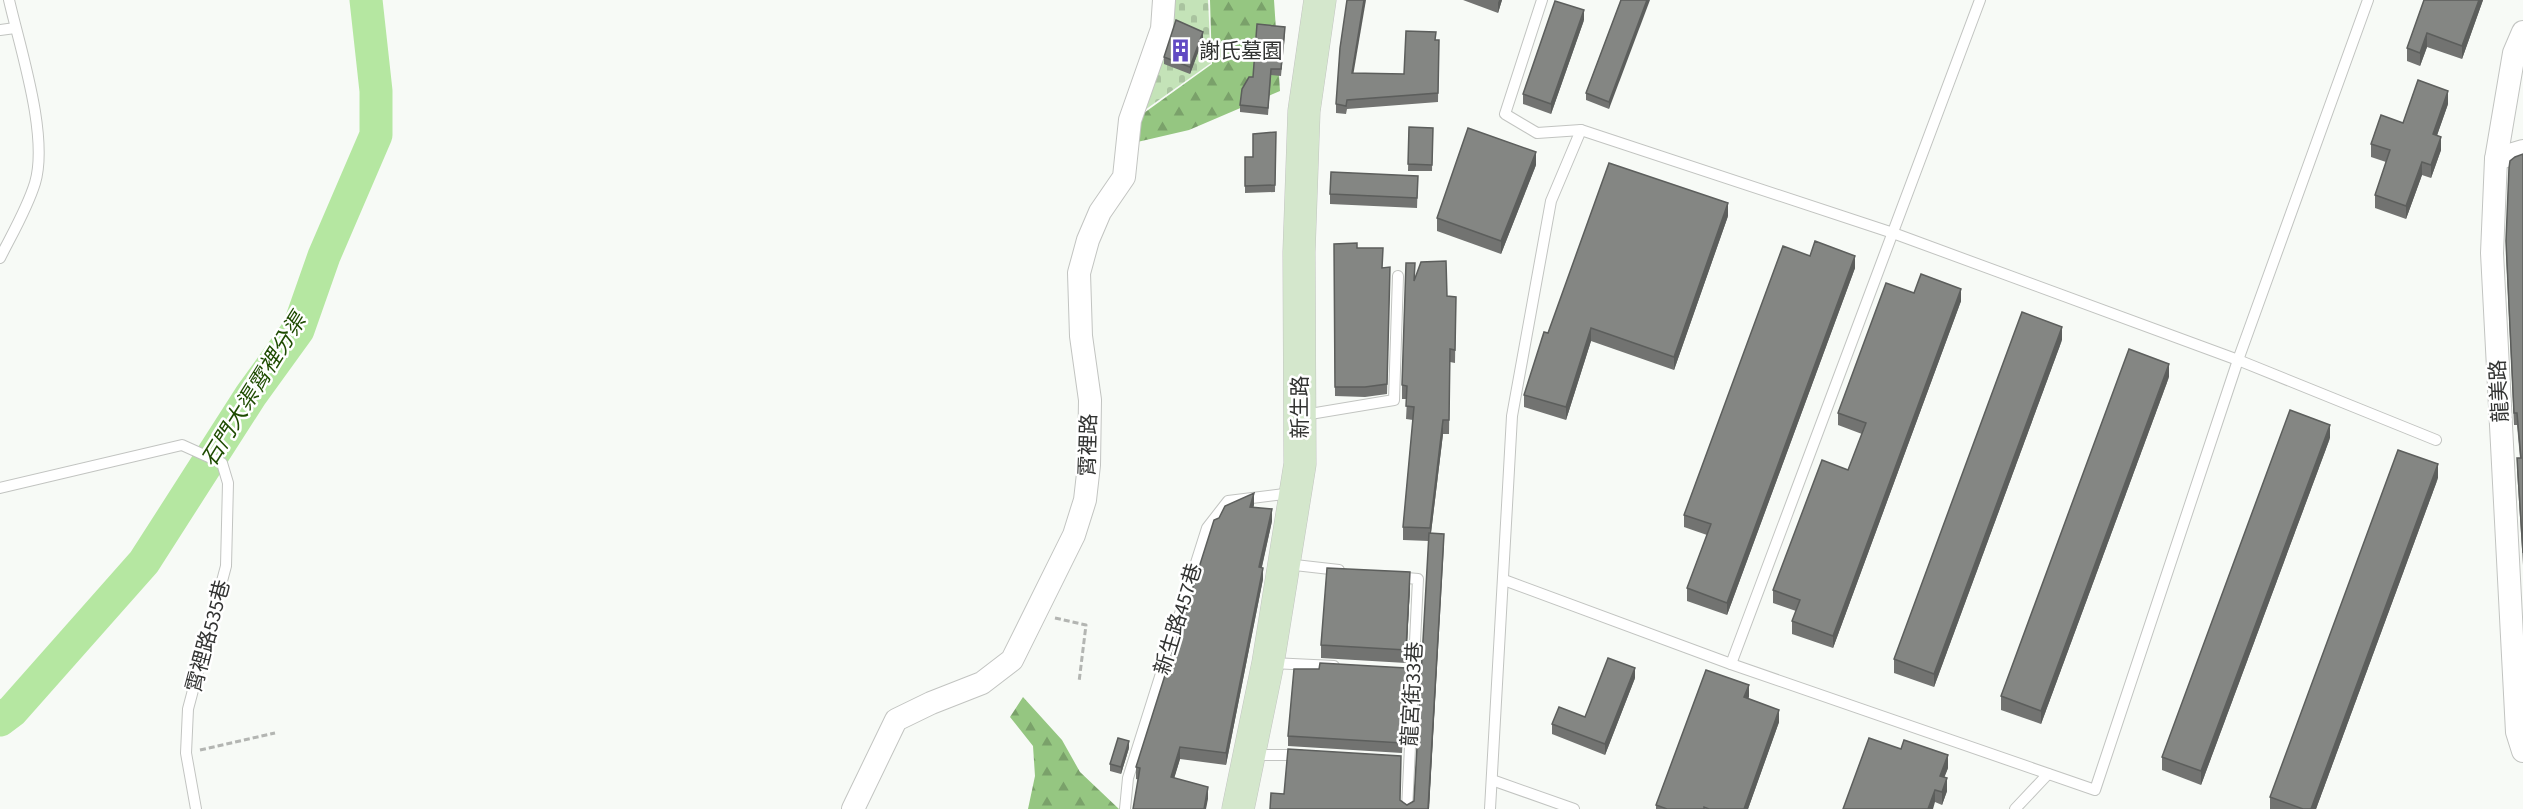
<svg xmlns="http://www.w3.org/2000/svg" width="2523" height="809" viewBox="0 0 2523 809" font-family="'Source Sans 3','Noto Sans TC',sans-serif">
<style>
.forest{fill:url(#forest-firs)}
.cemetery{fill:url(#cemetery-stones)}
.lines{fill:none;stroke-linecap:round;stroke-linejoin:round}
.river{stroke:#b5e7a1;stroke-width:33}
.lane-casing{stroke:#c2c4c1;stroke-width:12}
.street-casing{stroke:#c2c4c1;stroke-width:24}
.secondary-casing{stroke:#c2c4c1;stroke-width:33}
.path{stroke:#b3b5b2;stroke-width:3;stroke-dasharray:6 3;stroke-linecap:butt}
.lane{stroke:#fff;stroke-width:10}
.street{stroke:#fff;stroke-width:22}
.secondary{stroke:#d4e7cc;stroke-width:32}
.wall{fill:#727371}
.shaded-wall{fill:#5c5e5c}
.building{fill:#848683;stroke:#5c5e5c;stroke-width:1.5}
.labels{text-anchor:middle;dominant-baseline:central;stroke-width:5;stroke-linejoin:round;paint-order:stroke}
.poi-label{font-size:21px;fill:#323332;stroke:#fff;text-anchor:start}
.street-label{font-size:21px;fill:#323332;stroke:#fff}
.water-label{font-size:22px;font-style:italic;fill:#1e4b01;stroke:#fff}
</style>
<defs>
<pattern id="forest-firs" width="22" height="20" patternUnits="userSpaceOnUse" patternTransform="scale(1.5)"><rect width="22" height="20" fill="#95c681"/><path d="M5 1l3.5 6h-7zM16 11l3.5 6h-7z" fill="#7aa16a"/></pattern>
<pattern id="cemetery-stones" width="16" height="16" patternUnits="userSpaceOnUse" patternTransform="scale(1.5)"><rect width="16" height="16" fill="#c4e3b8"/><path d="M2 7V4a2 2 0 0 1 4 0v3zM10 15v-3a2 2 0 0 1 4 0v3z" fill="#a9c39f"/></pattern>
</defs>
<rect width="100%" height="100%" fill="#f7faf6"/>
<g class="forest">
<polygon points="1210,0 1274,0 1280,91 1189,130 1133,143 1137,118 1212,64"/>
<polygon points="1023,697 1062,740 1080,772 1119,809 1028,809 1035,776 1033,746 1010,717"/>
</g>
<polygon class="cemetery" points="1168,0 1208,0 1211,63 1135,117"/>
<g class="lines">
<polyline class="river" points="0,720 12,711 144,562 251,395 298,330 324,256 376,135 376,91 366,0"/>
<defs>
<g id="lane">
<polyline points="1542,0 1505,114 1537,133 1581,130 1893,233 2238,360 2436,440"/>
<polyline points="0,30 15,28"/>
<path d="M0,258C12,234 27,209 35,183C49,136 20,48 9,0"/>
<polyline points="1304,415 1394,400 1398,276"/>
<polyline points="0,488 182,445 222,463 228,483 226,566 188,709 186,753 196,809"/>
<polyline points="1286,564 1339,570"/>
<polyline points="1396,577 1418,579 1407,809"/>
<polyline points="1504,580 1731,664 2095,790 2238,360 2368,0"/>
<polyline points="1272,663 1334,666"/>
<polyline points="1731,664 1980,0"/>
<polyline points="1253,755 1300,755"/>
<polyline points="1492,780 1574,809"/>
<polyline points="1125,809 1128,778 1207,528 1228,501 1292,493"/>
<polyline points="1490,809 1512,416 1551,201 1581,130"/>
<polyline points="2015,809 2048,774"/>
</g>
<g id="street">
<polyline points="2523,32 2514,53 2496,159 2492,253 2517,732 2523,751"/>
<polyline points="2496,159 2523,151"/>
<polyline points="853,809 896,720 931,703 982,683 1012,660 1074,535 1085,500 1089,465 1090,400 1081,336 1079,273 1088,240 1100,212 1124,177 1130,120 1162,29 1164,0"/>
</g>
<polyline id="secondary" points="1238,809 1268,663 1300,464 1299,252 1304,111 1320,0"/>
</defs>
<use href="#lane" class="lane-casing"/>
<use href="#street" class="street-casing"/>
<use href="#secondary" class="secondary-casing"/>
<g class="path">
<polyline points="1055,618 1086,625 1079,682"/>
<polyline points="200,750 275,733"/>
</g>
<use href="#lane" class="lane"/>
<use href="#street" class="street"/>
<use href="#secondary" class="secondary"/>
</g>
<g class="wall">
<polygon points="1463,0 1502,0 1498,13"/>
<polygon points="1621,0 1609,109 1586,100 1586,93"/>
<polygon points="2424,0 2483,0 2462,59 2427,47 2420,66 2407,61 2407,48"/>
<polygon points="1584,20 1551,114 1523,104 1523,94"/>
<polygon points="1285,34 1281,76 1271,75 1268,115 1240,112 1240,105 1253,77"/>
<polygon points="1203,39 1190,74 1164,64 1164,57"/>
<polygon points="1436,40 1439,40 1438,102 1347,109 1346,114 1336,113 1336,104 1354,73 1404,74"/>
<polygon points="2448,104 2437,135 2441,150 2431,178 2422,175 2406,219 2375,208 2375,195 2386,162 2371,157 2371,144 2403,123"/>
<polygon points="1409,127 1433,128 1432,171 1408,171"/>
<polygon points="1276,132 1275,192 1245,193 1245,157 1253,157"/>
<polygon points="2523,154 2523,565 2517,470 2517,458 2520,458 2517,425 2514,425 2506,253 2506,241"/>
<polygon points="1536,165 1501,254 1437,231 1437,218"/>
<polygon points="1418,176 1417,208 1330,204 1330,194"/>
<polygon points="1728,216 1674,370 1591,341 1566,420 1524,407 1524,395 1548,333"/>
<polygon points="1334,244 1357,248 1382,268 1390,267 1387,394 1365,397 1335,396"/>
<polygon points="1810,256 1855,268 1727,615 1687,601 1687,588 1707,535 1684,527 1684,515"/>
<polygon points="1415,280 1447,296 1456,297 1455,363 1450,362 1449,434 1443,434 1431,533 1444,545 1429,809 1270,809 1400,801 1407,805 1414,801 1429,541 1403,540 1403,527 1413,420 1406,419 1407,399 1402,399 1402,385"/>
<polygon points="1914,293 1961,301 1833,648 1792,634 1792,621 1796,611 1773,603 1773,590 1848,470 1862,434 1838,425 1838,413"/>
<polygon points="2062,340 1934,687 1894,673 1894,659"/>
<polygon points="2169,377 2041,724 2001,710 2001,696"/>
<polygon points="2330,438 2201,785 2162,770 2162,757"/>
<polygon points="2438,478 2316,809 2270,809 2270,797"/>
<polygon points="1254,505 1253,508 1272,521 1262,567 1263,579 1226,765 1180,759 1174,778 1208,799 1136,779 1136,767 1219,518"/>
<polygon points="1410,586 1406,663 1321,658 1321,645"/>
<polygon points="1406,678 1402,753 1288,746 1288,736"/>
<polygon points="1635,678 1605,755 1552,734 1552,724 1585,717"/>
<polygon points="1749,697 1748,699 1779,722 1748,809 1656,809 1656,805"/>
<polygon points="1129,748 1121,774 1110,771 1110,764"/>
<polygon points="1948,768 1944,777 1947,791 1942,805 1935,802 1843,809"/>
</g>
<g class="shaded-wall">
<polygon points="1364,0 1366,0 1352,82 1352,73"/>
<polygon points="1499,0 1502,0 1498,13 1498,3"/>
<polygon points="1647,0 1650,0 1609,109 1609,102"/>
<polygon points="2479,0 2483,0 2462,59 2462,46"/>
<polygon points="1584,10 1584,20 1551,114 1551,104"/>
<polygon points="1203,32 1203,39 1190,74 1190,67"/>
<polygon points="2427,33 2427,47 2420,66 2420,53"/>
<polygon points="2448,91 2448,104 2433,147 2433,134"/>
<polygon points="2441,137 2441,150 2431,178 2431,165"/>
<polygon points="1536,152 1536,165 1501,254 1501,241"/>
<polygon points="2422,162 2422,175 2406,219 2406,206"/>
<polygon points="1728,203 1728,216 1674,370 1674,357"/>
<polygon points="1855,256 1855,268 1727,615 1727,603"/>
<polygon points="1961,289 1961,301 1833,648 1833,636"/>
<polygon points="2062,327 2062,340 1934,687 1934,674"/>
<polygon points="1591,328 1591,341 1566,420 1566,407"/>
<polygon points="2169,364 2169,377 2041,724 2041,711"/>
<polygon points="1443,420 1443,434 1430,541 1430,528"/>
<polygon points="2330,425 2330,438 2201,785 2201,771"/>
<polygon points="2438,464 2438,478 2316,809 2311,809"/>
<polygon points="1254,493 1254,505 1250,519 1250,507"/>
<polygon points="1272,509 1272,521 1259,579 1259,567"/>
<polygon points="1444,534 1429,809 1428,809"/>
<polygon points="1263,568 1263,579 1226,765 1226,753"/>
<polygon points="1410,572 1410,586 1406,663 1406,650"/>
<polygon points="1635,668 1635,678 1605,755 1605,744"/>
<polygon points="1749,685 1749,697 1744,710 1744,697"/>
<polygon points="1779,710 1779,722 1748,809 1744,809"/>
<polygon points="1129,741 1129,748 1121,774 1121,767"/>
<polygon points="1180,747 1180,759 1171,789 1171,777"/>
<polygon points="1948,755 1948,768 1940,789 1940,776"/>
<polygon points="1947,778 1947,791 1942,805 1942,792"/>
<polygon points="1208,787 1208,799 1206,809 1204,809"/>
<polygon points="1935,790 1935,802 1933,809 1928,809"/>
</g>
<g class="building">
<polygon points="1347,0 1364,0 1352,73 1404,74 1406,31 1436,32 1435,40 1439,40 1438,93 1347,100 1346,106 1336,104 1340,48"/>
<polygon points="1621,0 1647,0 1609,102 1586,93"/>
<polygon points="2424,0 2479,0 2462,46 2427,33 2420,53 2407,48"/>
<polygon points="1555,1 1584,10 1551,104 1523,94"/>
<polygon points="1176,20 1203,32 1190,67 1164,57"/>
<polygon points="1257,24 1285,27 1281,69 1271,69 1268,108 1240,105 1242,89 1249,77 1253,77"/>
<polygon points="2418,80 2448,91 2433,134 2441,137 2431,165 2422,162 2406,206 2375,195 2390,150 2371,144 2381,115 2403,123"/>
<polygon points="1409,127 1433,128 1432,165 1408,164"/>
<polygon points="1468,128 1536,152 1501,241 1437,218"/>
<polygon points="1276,132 1275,185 1245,186 1245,157 1253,157 1253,134"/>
<polygon points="2523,154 2523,553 2517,458 2521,458 2517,413 2514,413 2506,241 2509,168 2510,161 2515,157"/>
<polygon points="1609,163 1728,203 1674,357 1591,328 1566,407 1524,395 1544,332 1548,333"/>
<polygon points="1331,172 1418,176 1417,198 1330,194"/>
<polygon points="1815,241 1855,256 1727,603 1687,588 1711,524 1684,515 1783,246 1810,256"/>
<polygon points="1357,243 1357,248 1383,248 1382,268 1390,267 1387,384 1365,387 1335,387 1334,244"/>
<polygon points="1446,261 1447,296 1456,297 1455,350 1450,349 1449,420 1443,420 1430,528 1403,527 1414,407 1406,406 1407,386 1402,385 1406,263 1415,263 1414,281 1421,262"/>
<polygon points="1921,274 1961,289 1833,636 1792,621 1800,600 1773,590 1822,460 1848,470 1866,423 1838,413 1886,283 1914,293"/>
<polygon points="2022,312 2062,327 1934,674 1894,659"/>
<polygon points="2129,349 2169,364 2041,711 2001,696"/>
<polygon points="2290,410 2330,425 2201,771 2162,757"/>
<polygon points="2398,450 2438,464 2311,809 2303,809 2270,797"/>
<polygon points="1254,493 1250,507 1272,509 1259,567 1263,568 1226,753 1180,747 1171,777 1208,787 1204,809 1133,809 1140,768 1136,767 1214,520 1219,518 1225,506"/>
<polygon points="1429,533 1444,534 1428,809 1270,809 1271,793 1284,794 1288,749 1401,756 1400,800 1407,805 1414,801"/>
<polygon points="1327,568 1410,572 1406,650 1321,645"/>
<polygon points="1608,658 1635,668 1605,744 1552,724 1559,707 1585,717"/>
<polygon points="1320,663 1406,668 1402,743 1288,736 1294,669 1319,669"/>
<polygon points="1706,670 1749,685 1744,697 1779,710 1744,809 1709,809 1704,807 1704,809 1667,809 1656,805"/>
<polygon points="1118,738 1129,741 1121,767 1110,764"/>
<polygon points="1869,738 1901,749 1904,740 1948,755 1940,776 1947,778 1942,792 1935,790 1928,809 1843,809"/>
</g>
<defs>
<symbol id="building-bare" viewBox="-9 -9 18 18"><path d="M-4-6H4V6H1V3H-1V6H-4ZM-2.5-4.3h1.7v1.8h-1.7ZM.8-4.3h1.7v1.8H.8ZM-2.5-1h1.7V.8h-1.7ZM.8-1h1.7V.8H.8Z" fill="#614ac3" stroke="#fff" stroke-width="2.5" paint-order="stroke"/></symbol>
</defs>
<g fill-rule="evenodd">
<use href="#building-bare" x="1164" y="34" width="33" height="33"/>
</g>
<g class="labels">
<g class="poi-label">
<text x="1199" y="51">謝氏墓園</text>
</g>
<g class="street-label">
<text transform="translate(2499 391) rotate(-93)">龍美路</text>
<text transform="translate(1300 407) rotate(-90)">新生路</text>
<text transform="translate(1088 445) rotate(-88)">霄裡路</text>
<text transform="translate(1178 619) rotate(-73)">新生路457巷</text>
<text transform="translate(208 636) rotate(-75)">霄裡路535巷</text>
<text transform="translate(1412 694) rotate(-87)">龍宮街33巷</text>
</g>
<g class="water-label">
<text transform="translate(254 390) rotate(-58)">石門大渠霄裡分渠</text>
</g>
</g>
</svg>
